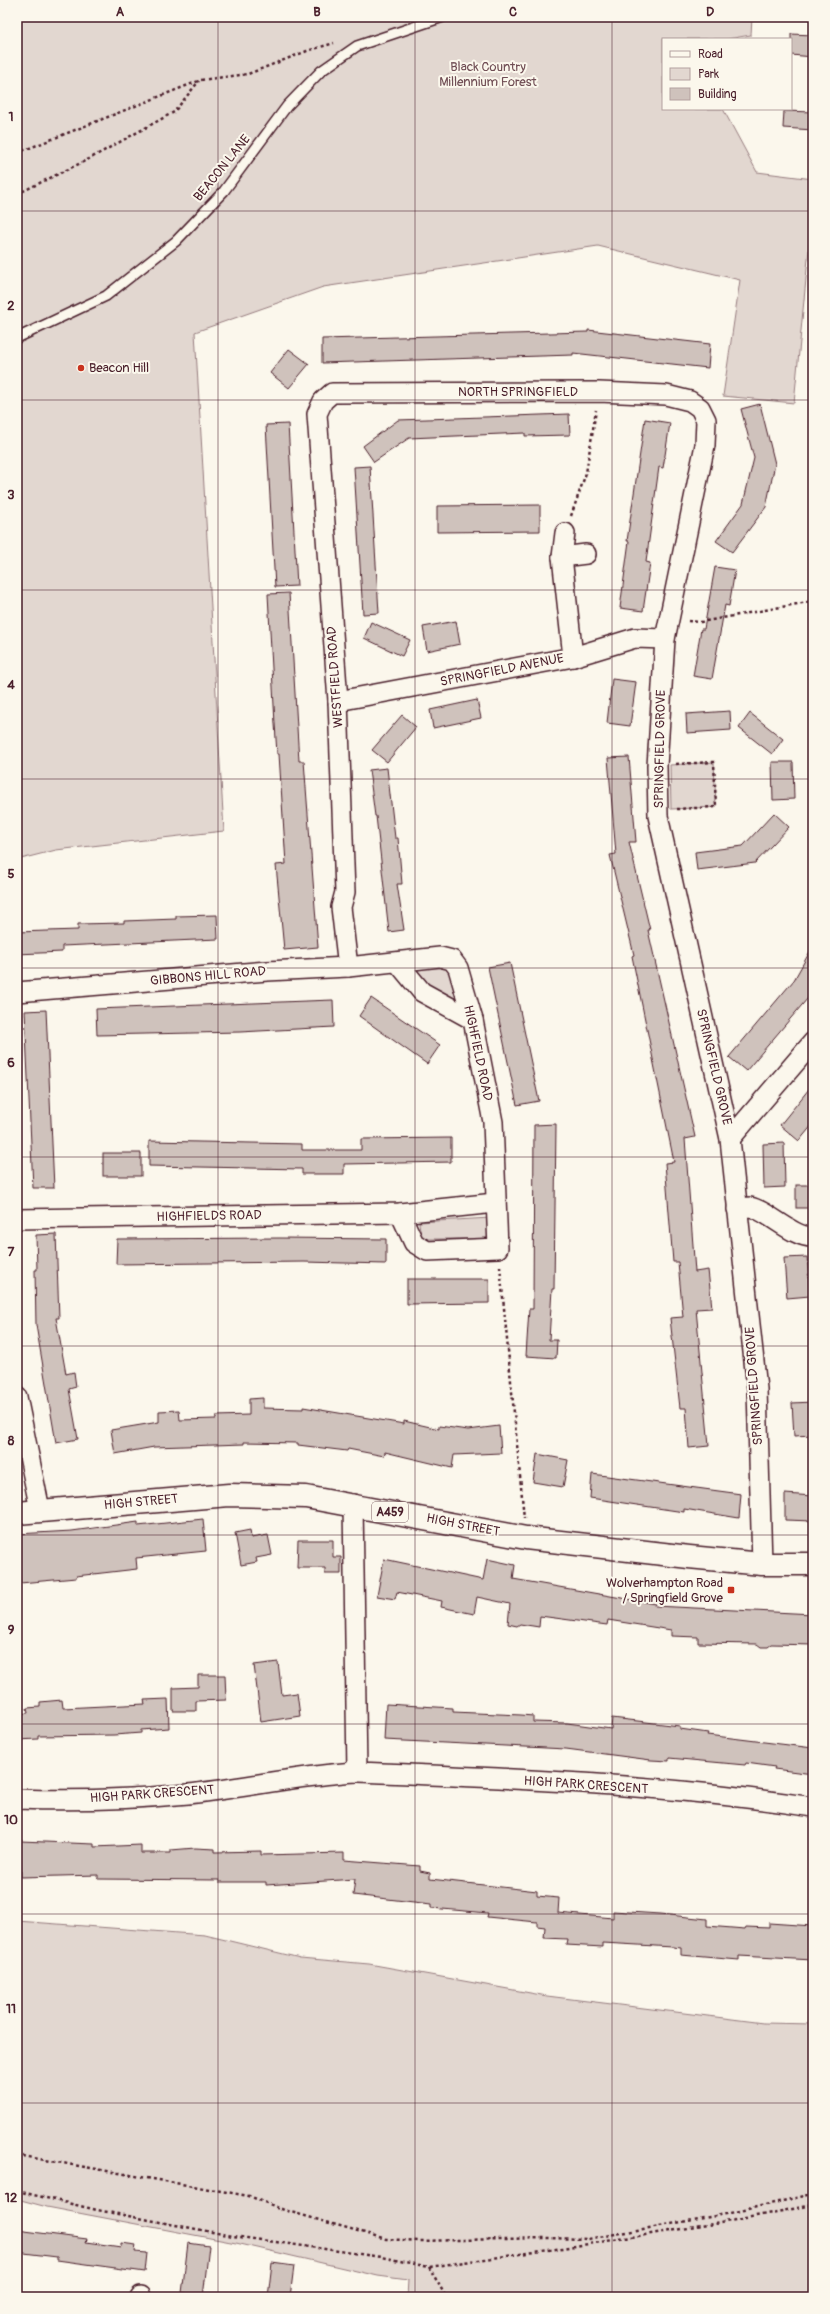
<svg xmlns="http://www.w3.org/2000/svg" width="830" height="2314" viewBox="0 0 830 2314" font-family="Pangolin,sans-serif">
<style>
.green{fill:#e2d7d0;stroke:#967b7e}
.building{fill:#cfc2bc;stroke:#4a1f2b}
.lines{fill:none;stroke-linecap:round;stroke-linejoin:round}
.service-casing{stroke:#4a1f2b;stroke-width:12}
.minor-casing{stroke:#4a1f2b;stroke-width:22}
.primary-casing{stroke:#4a1f2b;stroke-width:25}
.path{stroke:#4a1f2b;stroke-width:2.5;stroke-dasharray:3 3;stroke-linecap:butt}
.service{stroke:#fbf7ec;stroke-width:9}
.minor{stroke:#fbf7ec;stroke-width:19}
.primary{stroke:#fbf7ec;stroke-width:22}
.grid{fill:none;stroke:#4a1f2b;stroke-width:1;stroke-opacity:0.55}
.poi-dot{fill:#c8321e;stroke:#fbf7ec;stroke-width:1.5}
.labels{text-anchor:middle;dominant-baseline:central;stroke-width:4;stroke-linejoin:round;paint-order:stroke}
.shield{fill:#fbf7ec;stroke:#7f6065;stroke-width:1}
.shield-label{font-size:12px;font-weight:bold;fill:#4a1f2b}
.park-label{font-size:13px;fill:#704d54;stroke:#fbf7ec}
.street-label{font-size:13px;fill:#4a1f2b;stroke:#fbf7ec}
.poi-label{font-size:13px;fill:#4a1f2b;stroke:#fbf7ec;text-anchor:start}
.neatline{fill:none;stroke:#4a1f2b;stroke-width:1.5}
.grid-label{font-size:13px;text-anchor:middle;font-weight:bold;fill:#4a1f2b}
</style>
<rect width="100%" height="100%" fill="#fbf7ec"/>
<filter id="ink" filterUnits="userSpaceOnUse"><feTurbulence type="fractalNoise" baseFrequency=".025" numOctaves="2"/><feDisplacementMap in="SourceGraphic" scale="8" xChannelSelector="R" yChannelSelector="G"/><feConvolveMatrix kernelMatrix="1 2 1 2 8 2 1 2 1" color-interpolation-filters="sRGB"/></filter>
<g filter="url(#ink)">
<g class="green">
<polygon points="17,17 752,17 751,35 727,39 663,39 663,109 723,109 757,172 813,179 813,207 794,403 723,396 740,280 598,246 323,287 195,332 224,831 56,850 17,860"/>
<polygon points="714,762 716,807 671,809 670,765"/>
<polygon points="441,962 449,970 458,1006 429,991 412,967"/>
<polygon points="491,1218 492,1239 421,1239 419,1222"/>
<polygon points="17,1921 205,1935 300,1958 369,1964 547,1996 764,2023 813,2024 813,2297 407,2297 408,2280 378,2276 236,2243 47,2207 17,2199"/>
</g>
<g class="building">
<polygon points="791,34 813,35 813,57 791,55"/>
<polygon points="784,111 813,112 813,130 783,128"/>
<polygon points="588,330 710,344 708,368 573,353 573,355 322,363 322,339 588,332"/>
<polygon points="289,349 309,364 289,388 270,373"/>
<polygon points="760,404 775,464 766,507 732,552 716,541 743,504 754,458 741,409"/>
<polygon points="569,414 570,435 525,436 525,433 409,438 374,462 363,446 398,420"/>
<polygon points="645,419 670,423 663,468 659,467 646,562 650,563 643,611 620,608 629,541 627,541"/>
<polygon points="288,424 297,586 275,587 266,425"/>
<polygon points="370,466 379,613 363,614 354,467"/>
<polygon points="540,505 540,531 437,532 437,506"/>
<polygon points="715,567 735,570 729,606 725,605 712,679 693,676 701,629 704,629"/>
<polygon points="289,593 299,761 304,761 318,947 284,950 276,865 286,864 279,754 277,754 275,724 268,594"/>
<polygon points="456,621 460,644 427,651 423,627"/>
<polygon points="371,622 410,640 402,656 364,638"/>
<polygon points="612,679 636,682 630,726 607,723"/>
<polygon points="477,700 481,718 433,728 430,710"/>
<polygon points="730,711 731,730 687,733 686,714"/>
<polygon points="750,713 783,739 772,754 739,728"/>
<polygon points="402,715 416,727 387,762 372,750"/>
<polygon points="629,757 636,842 629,842 650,930 648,930 695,1137 685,1139 695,1272 708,1270 712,1308 696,1309 709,1446 689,1448 686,1408 680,1408 670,1318 683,1317 678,1262 673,1262 665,1163 674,1162 632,956 634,955 610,855 616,854 608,758"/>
<polygon points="772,762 793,762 794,799 773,800"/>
<polygon points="387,768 395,838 398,838 402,884 397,884 404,930 389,932 376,816 375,816 369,770"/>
<polygon points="774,813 789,827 755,863 697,870 695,852 743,846"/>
<polygon points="217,915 218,939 62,946 62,952 17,954 17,932 78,930 78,924 124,923 124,921 176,919 176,916"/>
<polygon points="813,946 813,992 746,1071 729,1057 794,980"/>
<polygon points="510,963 539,1101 517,1105 488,967"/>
<polygon points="371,998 440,1045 427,1064 359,1016"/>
<polygon points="333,1000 334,1027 240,1032 97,1035 96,1009"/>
<polygon points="46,1010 54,1188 33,1188 25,1011"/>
<polygon points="813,1084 813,1124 799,1141 780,1125"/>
<polygon points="556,1124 554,1289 552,1289 549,1340 557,1340 556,1358 526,1356 529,1309 533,1309 534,1125"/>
<polygon points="451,1138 451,1162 344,1164 344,1174 302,1174 302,1169 149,1166 149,1141 302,1144 302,1150 361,1150 361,1139"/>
<polygon points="784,1143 785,1187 764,1188 763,1144"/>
<rect x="103" y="1153" width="38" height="23"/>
<rect x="796" y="1185" width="17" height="23"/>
<polygon points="56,1234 59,1318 56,1318 66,1374 74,1372 76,1387 69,1389 78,1439 56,1443 36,1325 35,1270 37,1270 36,1235"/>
<polygon points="280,1238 386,1239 386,1264 304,1262 116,1264 117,1239"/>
<polygon points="807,1257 810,1296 787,1298 784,1258"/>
<polygon points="407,1279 489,1279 489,1303 407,1304"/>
<polygon points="263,1398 263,1408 303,1409 303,1407 404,1424 404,1421 439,1429 439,1426 468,1430 499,1426 501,1453 454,1455 452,1468 385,1452 384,1456 348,1449 347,1451 298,1445 298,1443 244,1442 244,1444 154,1447 115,1454 111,1430 159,1422 159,1411 179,1410 180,1420 216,1419 216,1416 249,1415 249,1399"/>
<polygon points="813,1402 813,1435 794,1436 792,1403"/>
<polygon points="537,1454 568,1460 563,1487 533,1482"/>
<polygon points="592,1474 741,1494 739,1518 684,1509 684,1512 590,1498"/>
<polygon points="785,1494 813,1496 813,1521 785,1520"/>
<polygon points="203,1519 206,1551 136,1558 137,1569 76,1576 76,1578 20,1583 17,1534 72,1531 138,1522 138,1526"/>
<polygon points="250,1530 251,1538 268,1535 272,1555 256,1558 257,1562 241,1565 235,1533"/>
<polygon points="298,1540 333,1540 333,1557 341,1557 341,1574 325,1574 325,1568 297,1568"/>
<polygon points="384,1559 483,1580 487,1559 515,1565 513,1579 656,1604 655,1606 813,1614 813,1645 772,1644 768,1647 761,1647 757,1644 698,1643 698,1637 671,1636 671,1630 608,1620 607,1625 540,1616 539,1627 520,1624 517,1626 508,1624 510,1604 477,1597 474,1614 441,1607 442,1601 397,1592 395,1599 377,1596"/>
<polygon points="278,1662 282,1695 297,1693 300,1716 261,1722 254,1665"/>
<polygon points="198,1675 225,1675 226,1700 196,1701 196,1711 173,1711 173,1688 198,1687"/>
<polygon points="168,1699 169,1728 141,1730 141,1733 114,1735 38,1736 38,1739 17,1740 17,1714 28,1713 27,1708 40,1707 40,1702 62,1700 63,1708 145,1704 144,1700"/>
<polygon points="386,1704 453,1708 453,1712 521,1715 533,1716 533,1722 567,1723 611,1729 612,1718 680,1726 680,1729 708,1733 707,1735 813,1748 813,1774 774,1769 775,1767 746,1763 745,1765 669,1758 669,1761 651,1760 566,1749 384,1740"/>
<polygon points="20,1841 94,1844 94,1847 141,1845 141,1853 171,1853 171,1850 195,1848 215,1849 215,1852 261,1851 261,1855 344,1853 344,1860 420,1866 420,1871 430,1873 430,1879 537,1891 537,1896 559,1898 558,1913 613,1918 613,1911 660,1914 707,1919 707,1926 745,1929 746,1927 769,1928 769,1923 813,1926 813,1960 739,1956 739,1960 681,1955 681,1948 673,1947 603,1943 603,1947 566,1945 567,1939 544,1938 545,1927 537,1926 537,1922 487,1917 488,1913 431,1908 431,1904 353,1895 355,1879 266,1885 266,1882 219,1882 219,1880 98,1879 98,1875 21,1877"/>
<polygon points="17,2230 87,2239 86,2242 121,2247 121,2243 136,2245 135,2252 147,2253 145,2272 57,2260 57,2257 24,2253 17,2251"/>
<polygon points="188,2243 209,2246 203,2297 185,2297 186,2293 182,2293"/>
<polygon points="272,2263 294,2266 290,2297 268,2297"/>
</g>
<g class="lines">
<defs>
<polyline id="service" points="17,338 106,296 176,241 224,191 287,106 321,71 357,46 443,17"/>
<g id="minor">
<polyline points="565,533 562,557 573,657"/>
<polyline points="562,557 586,554"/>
<polyline points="338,701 573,657 635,638 665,639"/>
<polyline points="398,963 422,992 473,1020"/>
<polyline points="348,967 341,907 345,892 338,701 317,414 323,401 332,393 599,392 666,395 690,401 700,408 706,420 705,445 665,639 657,766 658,816 730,1139 757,1389 762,1564"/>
<polyline points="17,992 267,971 348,967 440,957 452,960 458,968 473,1020 493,1122 498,1248 427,1251 414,1243 400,1213"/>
<polyline points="730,1139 813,1042"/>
<path d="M737,1209C741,1208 746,1207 750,1207C767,1210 793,1238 813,1237"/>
<polyline points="17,1219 400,1213 495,1203"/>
<polyline points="17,1397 40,1510"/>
<path d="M353,1504L357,1772C509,1778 663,1784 813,1807"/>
<path d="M17,1799C71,1801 134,1799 188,1794C244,1788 300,1775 357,1772"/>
<polyline points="140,2297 141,2296"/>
</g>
<polyline id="primary" points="17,1513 229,1495 306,1497 526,1538 689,1557 762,1564 813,1564"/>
</defs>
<use href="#service" class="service-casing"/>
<use href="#minor" class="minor-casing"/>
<use href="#primary" class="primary-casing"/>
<g class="path">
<polyline points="17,153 201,80 248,74 307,51 334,43"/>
<polyline points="17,194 89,159 174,112 199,81"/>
<polyline points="571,516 586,473 596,410"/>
<polyline points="688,621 701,622 813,601"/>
<polyline points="676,764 714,762 716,807 677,809"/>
<polyline points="500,1266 524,1518"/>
<polyline points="17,2155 249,2196 284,2210 386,2239 419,2241 545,2238 588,2239 726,2214 813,2194"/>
<polyline points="17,2191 97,2210 233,2236 381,2257 429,2267 563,2248 720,2223 813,2205"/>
<polyline points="429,2267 446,2297"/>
</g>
<use href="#service" class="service"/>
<use href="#minor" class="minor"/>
<use href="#primary" class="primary"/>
</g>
</g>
<path class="grid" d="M218,17V2297M415,17V2297M612,17V2297M17,211H813M17,400H813M17,590H813M17,779H813M17,968H813M17,1157H813M17,1346H813M17,1535H813M17,1724H813M17,1914H813M17,2103H813"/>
<g class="poi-dot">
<circle cx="81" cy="368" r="4"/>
<rect x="727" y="1586" width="8" height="8" rx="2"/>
</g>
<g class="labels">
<rect class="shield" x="372" y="1502" width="36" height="20" rx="3"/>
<g class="shield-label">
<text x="390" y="1512">A459</text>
</g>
<g class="park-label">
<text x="488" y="67">Black Country<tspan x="488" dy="15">Millennium Forest</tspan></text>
</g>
<g class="street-label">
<text transform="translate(222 168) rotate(-51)">BEACON LANE</text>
<text x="518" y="392">NORTH SPRINGFIELD</text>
<text transform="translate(502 670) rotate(-11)">SPRINGFIELD AVENUE</text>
<text transform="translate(335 677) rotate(-94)">WESTFIELD ROAD</text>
<text transform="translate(660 749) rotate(-89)">SPRINGFIELD GROVE</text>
<text transform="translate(208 976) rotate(-5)">GIBBONS HILL ROAD</text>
<text transform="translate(478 1053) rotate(78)">HIGHFIELD ROAD</text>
<text transform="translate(714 1067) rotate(77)">SPRINGFIELD GROVE</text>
<text transform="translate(209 1216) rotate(-1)">HIGHFIELDS ROAD</text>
<text transform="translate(754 1386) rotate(-94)">SPRINGFIELD GROVE</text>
<text transform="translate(141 1502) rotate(-5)">HIGH STREET</text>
<text transform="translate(463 1525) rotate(11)">HIGH STREET</text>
<text transform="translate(586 1785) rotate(4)">HIGH PARK CRESCENT</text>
<text transform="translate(152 1794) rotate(-4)">HIGH PARK CRESCENT</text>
</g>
<g class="poi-label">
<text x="89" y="368">Beacon Hill</text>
<text x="723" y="1583" text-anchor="end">Wolverhampton Road<tspan x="723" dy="15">/ Springfield Grove</tspan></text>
</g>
</g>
<rect width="830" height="2314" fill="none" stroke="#fbf7ec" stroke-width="44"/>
<rect x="662" y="38" width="130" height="72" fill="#fbf7ec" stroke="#b4a19f"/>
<rect x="670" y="51" width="20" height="6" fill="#fbf7ec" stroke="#b4a19f"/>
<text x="698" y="58" font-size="12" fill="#4a1f2b">Road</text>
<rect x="670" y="68" width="20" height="12" fill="#e2d7d0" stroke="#b4a19f"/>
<text x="698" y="78" font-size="12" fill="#4a1f2b">Park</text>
<rect x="670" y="88" width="20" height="12" fill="#cfc2bc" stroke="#b4a19f"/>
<text x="698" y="98" font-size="12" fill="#4a1f2b">Building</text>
<rect x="22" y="22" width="786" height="2270" class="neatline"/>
<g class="grid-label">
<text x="120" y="16">A</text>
<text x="317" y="16">B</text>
<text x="513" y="16">C</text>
<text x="710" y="16">D</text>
<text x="11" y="121">1</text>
<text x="11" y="310">2</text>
<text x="11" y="499">3</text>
<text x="11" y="689">4</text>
<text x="11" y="878">5</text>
<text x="11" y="1067">6</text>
<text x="11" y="1256">7</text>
<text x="11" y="1445">8</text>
<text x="11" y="1634">9</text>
<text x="11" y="1824">10</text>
<text x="11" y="2013">11</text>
<text x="11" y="2202">12</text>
</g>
</svg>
